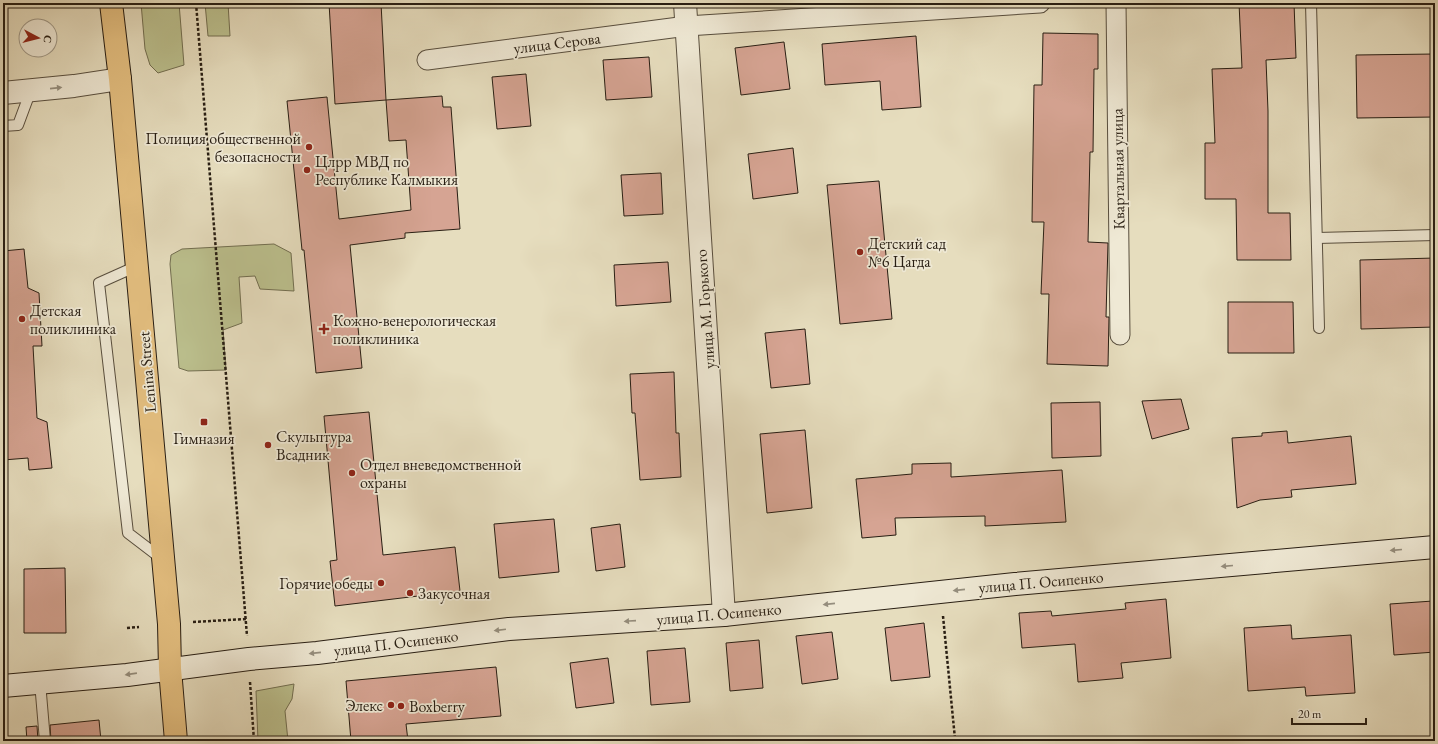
<svg xmlns="http://www.w3.org/2000/svg" width="1438" height="744" viewBox="0 0 1438 744" font-family="'EB Garamond',serif">
<style>
.green{fill:#bbbf8d;stroke:#726e50}
.building{fill:#d6a493;stroke:#281e13}
.lines{fill:none;stroke-linecap:round;stroke-linejoin:round}
.service-casing{stroke:#584e3e;stroke-width:12}
.minor-casing{stroke:#584e3e;stroke-width:21}
.tertiary-casing{stroke:#584e3e;stroke-width:24}
.secondary-casing{stroke:#281e13;stroke-width:24}
.primary-casing{stroke:#281e13;stroke-width:24}
.path{stroke:#281e13;stroke-width:2.5;stroke-dasharray:3 2;stroke-linecap:butt}
.service{stroke:#efe9d5;stroke-width:10}
.minor{stroke:#efe9d5;stroke-width:19}
.tertiary{stroke:#efe9d5;stroke-width:22}
.secondary{stroke:#efe9d5;stroke-width:22}
.primary{stroke:#e3be7f;stroke-width:22}
.oneway{fill:#958e7e}
.poi-dot{fill:#8f2418;stroke:#efe9d5;stroke-width:1.5}
.labels{text-anchor:middle;dominant-baseline:central;stroke-width:3.5;stroke-linejoin:round;paint-order:stroke}
.street-label{font-size:16px;fill:#281e13;stroke:#efe9d5}
.poi-label{font-size:16px;fill:#281e13;stroke:#efe9d5;text-anchor:start}
</style>
<rect width="100%" height="100%" fill="#e6ddbe"/>
<filter id="stains"><feTurbulence type="fractalNoise" baseFrequency=".005" numOctaves="4"/><feColorMatrix values="0 0 0 0 .2 0 0 0 0 .09 0 0 0 0 .02 0 0 0 .5 -.17"/></filter>
<radialGradient id="worn" r=".72"><stop offset=".6" stop-color="#630" stop-opacity="0"/><stop offset="1" stop-color="#630" stop-opacity=".3"/></radialGradient>
<g class="green">
<polygon points="141,3 179,3 184,65 158,73 150,65 145,49"/>
<polygon points="205,3 228,3 230,36 208,36"/>
<polygon points="274,244 291,253 294,291 260,289 255,276 239,277 242,323 223,330 226,370 188,371 179,368 170,264 171,255 182,249"/>
<polygon points="294,684 292,699 285,711 288,741 258,741 256,691"/>
</g>
<g class="building">
<polygon points="329,3 381,3 386,100 335,104"/>
<polygon points="1239,3 1294,3 1296,58 1266,60 1268,111 1268,213 1290,213 1291,260 1237,260 1236,199 1205,199 1205,143 1215,143 1212,69 1242,68"/>
<polygon points="1043,33 1098,34 1098,69 1094,69 1093,152 1090,152 1088,242 1108,243 1106,317 1109,317 1108,366 1047,364 1049,294 1041,294 1044,222 1032,222 1034,85 1042,85"/>
<polygon points="916,36 921,107 882,110 880,81 825,85 822,44"/>
<polygon points="784,42 790,89 741,95 735,48"/>
<polygon points="1435,54 1435,117 1357,118 1356,55"/>
<polygon points="649,57 652,97 606,100 603,60"/>
<polygon points="526,74 531,126 497,129 492,77"/>
<polygon points="442,96 443,107 451,107 460,229 405,233 405,238 350,245 362,368 316,373 304,250 302,250 287,101 327,97 339,219 411,210 406,140 389,141 386,100"/>
<polygon points="793,148 798,193 753,199 748,154"/>
<polygon points="661,173 663,214 624,216 621,175"/>
<polygon points="879,181 892,319 840,324 827,185"/>
<polygon points="24,249 28,288 39,293 42,346 33,346 37,418 47,422 52,468 29,470 28,458 3,460 3,251"/>
<polygon points="1435,258 1435,327 1361,329 1360,260"/>
<polygon points="668,262 671,302 616,306 614,265"/>
<polygon points="1228,302 1293,302 1294,353 1228,353"/>
<polygon points="805,329 810,384 771,388 765,333"/>
<polygon points="674,372 676,433 679,433 681,477 640,480 635,413 632,413 630,374"/>
<polygon points="1181,399 1189,429 1152,439 1142,401"/>
<polygon points="1100,402 1101,456 1052,458 1051,403"/>
<polygon points="369,412 383,555 455,547 460,591 335,606 330,561 337,560 324,416"/>
<polygon points="805,430 812,508 767,513 760,434"/>
<polygon points="1287,431 1288,443 1351,436 1356,484 1291,490 1292,497 1260,500 1237,508 1232,438 1262,436 1262,433"/>
<polygon points="951,463 951,477 1062,470 1066,522 985,526 985,516 895,518 896,535 862,538 856,479 912,474 912,464"/>
<polygon points="554,519 559,572 499,578 494,524"/>
<polygon points="620,524 625,567 596,571 591,528"/>
<polygon points="65,568 66,633 24,633 24,569"/>
<polygon points="1166,599 1171,658 1121,663 1123,678 1078,682 1075,644 1022,648 1019,613 1051,611 1052,616 1126,609 1125,603"/>
<polygon points="1433,601 1435,652 1394,655 1390,604"/>
<polygon points="924,623 930,677 891,681 885,628"/>
<polygon points="1291,625 1292,639 1351,635 1355,693 1306,696 1305,687 1248,691 1244,628"/>
<polygon points="832,632 838,679 802,684 796,636"/>
<polygon points="759,640 763,688 730,691 726,643"/>
<polygon points="685,648 690,702 651,705 647,651"/>
<polygon points="608,658 614,703 576,708 570,663"/>
<polygon points="496,667 501,716 406,724 408,741 351,741 346,681"/>
<polygon points="99,720 101,741 51,741 50,725"/>
<polygon points="37,726 38,741 27,741 26,727"/>
</g>
<g class="lines">
<defs>
<g id="service">
<polyline points="1311,3 1319,328"/>
<polyline points="3,126 18,125 31,90"/>
<polyline points="1317,238 1435,235"/>
<polyline points="137,266 99,283 128,533 162,559"/>
<polyline points="40,682 45,741"/>
</g>
<g id="minor">
<polyline points="1116,3 1120,335"/>
<polyline points="427,60 687,26 1040,3"/>
</g>
<g id="tertiary">
<polyline points="685,3 724,615"/>
<polyline points="3,93 74,86 120,79"/>
</g>
<polyline id="secondary" points="3,686 127,675 249,659 317,653 509,629 724,615 1015,584 1435,547"/>
<polyline id="primary" points="111,3 120,79 169,624 170,669 176,741"/>
</defs>
<use href="#service" class="service-casing"/>
<use href="#minor" class="minor-casing"/>
<use href="#tertiary" class="tertiary-casing"/>
<use href="#secondary" class="secondary-casing"/>
<use href="#primary" class="primary-casing"/>
<g class="path">
<polyline points="196,3 247,636"/>
<polyline points="943,616 955,739 954,741"/>
<polyline points="193,622 246,619"/>
<polyline points="127,628 139,627"/>
<polyline points="250,682 254,741"/>
</g>
<use href="#service" class="service"/>
<use href="#minor" class="minor"/>
<use href="#tertiary" class="tertiary"/>
<use href="#secondary" class="secondary"/>
<use href="#primary" class="primary"/>
</g>
<defs><path id="oneway-solid" d="M-6-.8H1V-3.2L6.5 0L1 3.2V.8H-6Z"/></defs>
<g class="oneway">
<use href="#oneway-solid" transform="translate(56 88) rotate(-6)"/>
<use href="#oneway-solid" transform="translate(1396 550) rotate(175)"/>
<use href="#oneway-solid" transform="translate(1227 566) rotate(175)"/>
<use href="#oneway-solid" transform="translate(959 590) rotate(174)"/>
<use href="#oneway-solid" transform="translate(829 604) rotate(174)"/>
<use href="#oneway-solid" transform="translate(630 621) rotate(176)"/>
<use href="#oneway-solid" transform="translate(500 630) rotate(173)"/>
<use href="#oneway-solid" transform="translate(315 653) rotate(174)"/>
<use href="#oneway-solid" transform="translate(131 674) rotate(172)"/>
</g>
<g class="poi-dot">
<circle cx="309" cy="147" r="4"/>
<circle cx="307" cy="170" r="4"/>
<circle cx="860" cy="252" r="4"/>
<circle cx="22" cy="319" r="4"/>
<path d="M322 323h4v4h4v4h-4v4h-4v-4h-4v-4h4z"/>
<rect x="200" y="418" width="8" height="8" rx="2"/>
<circle cx="268" cy="445" r="4"/>
<circle cx="352" cy="473" r="4"/>
<circle cx="381" cy="583" r="4"/>
<circle cx="410" cy="593" r="4"/>
<circle cx="391" cy="705" r="4"/>
<circle cx="401" cy="706" r="4"/>
</g>
<g class="labels">
<g class="street-label">
<text transform="translate(557 43) rotate(-7)">улица Серова</text>
<text transform="translate(1118 169) rotate(-91)">Квартальная улица</text>
<text transform="translate(705 309) rotate(-94)">улица М. Горького</text>
<text transform="translate(147 372) rotate(-95)">Lenina Street</text>
<text transform="translate(1041 582) rotate(-5)">улица П. Осипенко</text>
<text transform="translate(719 614) rotate(-5)">улица П. Осипенко</text>
<text transform="translate(396 643) rotate(-7)">улица П. Осипенко</text>
</g>
<g class="poi-label">
<text x="301" y="138" text-anchor="end">Полиция общественной<tspan x="301" dy="18">безопасности</tspan></text>
<text x="315" y="161">Цлрр МВД по<tspan x="315" dy="18">Республике Калмыкия</tspan></text>
<text x="868" y="243">Детский сад<tspan x="868" dy="18">№6 Цагда</tspan></text>
<text x="30" y="310">Детская<tspan x="30" dy="18">поликлиника</tspan></text>
<text x="333" y="320">Кожно-венерологическая<tspan x="333" dy="18">поликлиника</tspan></text>
<text x="276" y="436">Скульптура<tspan x="276" dy="18">Всадник</tspan></text>
<text x="204" y="438" text-anchor="middle">Гимназия</text>
<text x="360" y="464">Отдел вневедомственной<tspan x="360" dy="18">охраны</tspan></text>
<text x="373" y="583" text-anchor="end">Горячие обеды</text>
<text x="418" y="593">Закусoчная</text>
<text x="383" y="705" text-anchor="end">Элекс</text>
<text x="409" y="706">Boxberry</text>
</g>
</g>
<rect width="1438" height="744" fill="none" stroke="#e6ddbe" stroke-width="16"/>
<rect x="4" y="4" width="1430" height="736" fill="none" stroke="#281e13" stroke-width="2"/>
<rect x="8" y="8" width="1422" height="728" fill="none" stroke="#281e13"/>
<g transform="translate(38 38) rotate(97)"><circle r="19" fill="#efe9d5" stroke="#9f9887"/>
<path d="M0-3L7 15L0 10L-7 15Z" fill="#8f2418"/>
<text y="-6" font-size="11" font-weight="bold" text-anchor="middle" fill="#281e13">С</text>
</g>
<path d="M1292 718v6h74v-6" fill="none" stroke="#281e13" stroke-width="2"/>
<text x="1298" y="718" font-size="12" fill="#281e13" stroke="#efe9d5" stroke-width="3" paint-order="stroke">20 m</text>
<rect width="100%" height="100%" filter="url(#stains)"/>
<rect width="100%" height="100%" fill="url(#worn)"/>
</svg>
